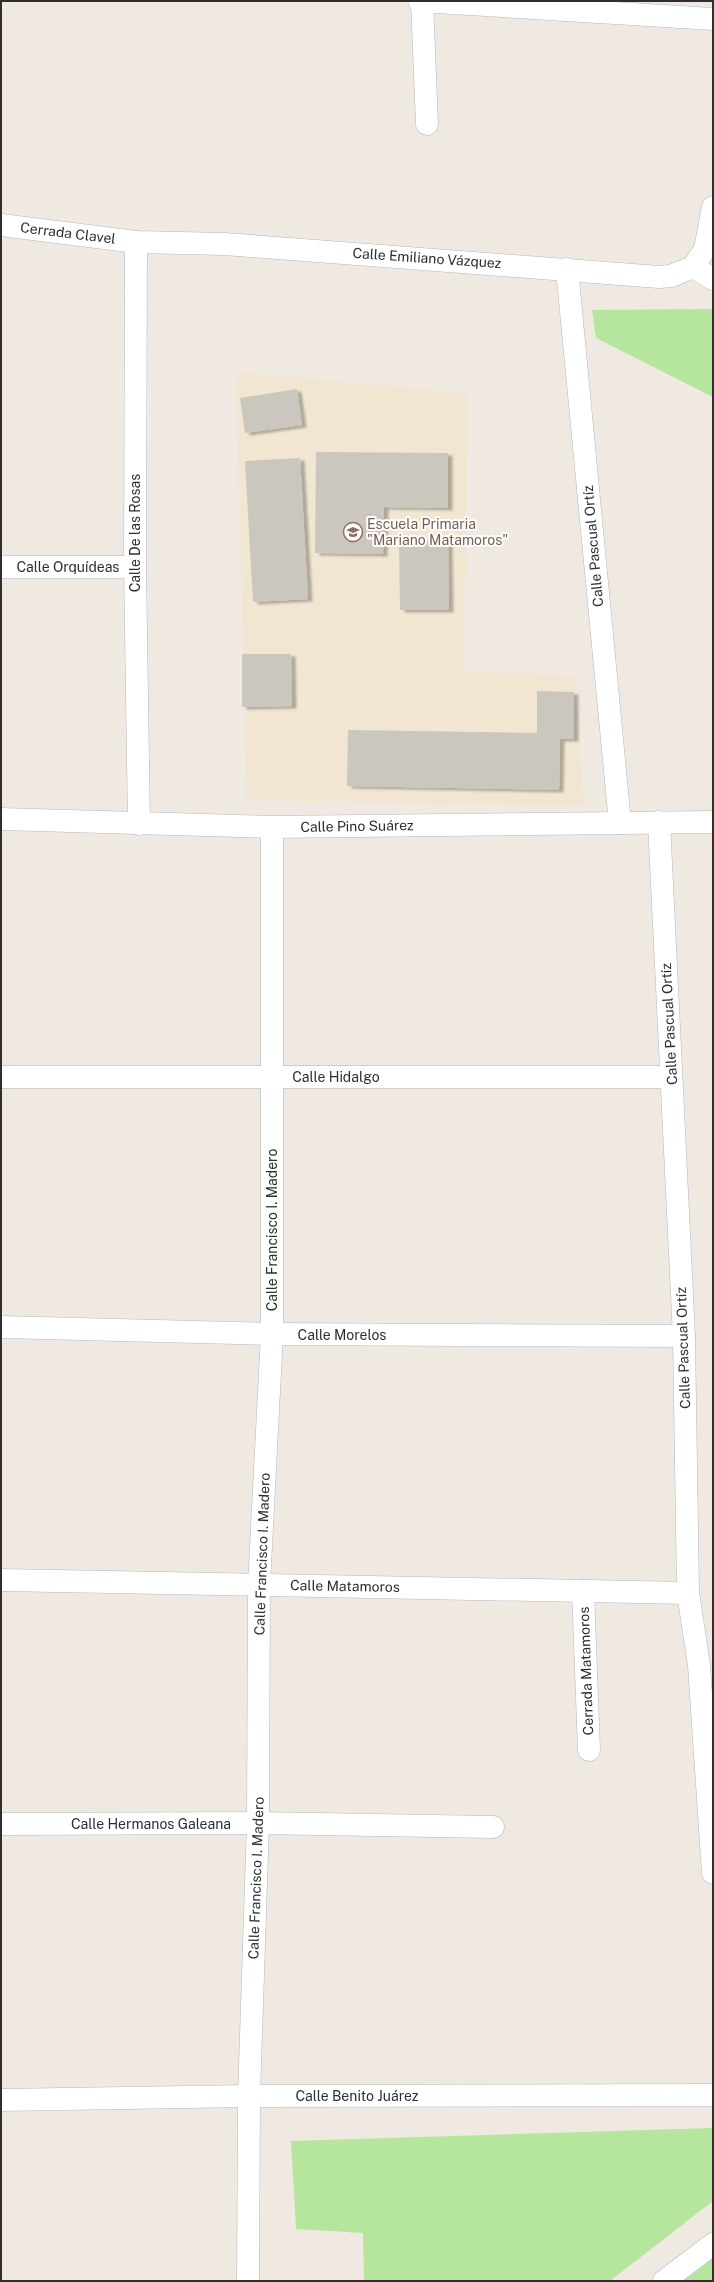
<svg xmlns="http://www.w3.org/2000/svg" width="714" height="2282" viewBox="0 0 714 2282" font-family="'Public Sans',sans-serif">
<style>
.education{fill:#f0e6d1}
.green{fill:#b6e59e}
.building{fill:#cbc7bf;filter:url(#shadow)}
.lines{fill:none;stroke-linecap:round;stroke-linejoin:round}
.minor-casing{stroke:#b4b7c1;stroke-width:23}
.minor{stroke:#fff;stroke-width:22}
.labels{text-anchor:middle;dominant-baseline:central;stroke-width:4;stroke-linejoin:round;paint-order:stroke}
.street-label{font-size:14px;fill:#2e2e2e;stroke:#fff}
.education-label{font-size:14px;fill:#785e54;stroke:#fff;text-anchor:start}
</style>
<defs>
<filter id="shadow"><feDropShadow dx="4.5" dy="2.5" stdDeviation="1" flood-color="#0004"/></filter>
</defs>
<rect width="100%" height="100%" fill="#efe9e1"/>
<polygon class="education" points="236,372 467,393 464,671 575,676 584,806 247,800"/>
<g class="green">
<polygon points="713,309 713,397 596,338 592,310"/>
<polygon points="713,2128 713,2201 610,2281 364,2281 363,2233 296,2229 291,2141"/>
<polygon points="713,2246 713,2281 665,2281"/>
</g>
<g class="building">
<polygon points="297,389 302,425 245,433 240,398"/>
<polygon points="316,452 448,453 448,508 384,507 383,554 315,553"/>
<polygon points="300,458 308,599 253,602 245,461"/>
<polygon points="448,540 449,610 400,610 399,541"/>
<polygon points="242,654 291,654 292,706 242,707"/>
<polygon points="537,691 574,692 574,739 560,739 559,790 347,786 348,730 537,733"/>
</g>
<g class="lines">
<defs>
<g id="minor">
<polyline points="419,1 713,19"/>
<polyline points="422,1 427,124"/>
<polyline points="1,225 136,242 225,244 659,277 671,276 693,267 713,279"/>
<polyline points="136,242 135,567 139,824"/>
<polyline points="693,267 705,249 713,207"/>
<polyline points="567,269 620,823"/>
<polyline points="1,567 135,567"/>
<polyline points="1,819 272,827 713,822"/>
<polyline points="659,822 684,1336 688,1593 699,1665 713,1873"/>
<polyline points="1,1077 671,1077"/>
<polyline points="1,1327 272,1334 684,1336"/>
<polyline points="1,1580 688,1593"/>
<polyline points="583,1591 589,1750"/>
<polyline points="1,1824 258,1823 493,1827"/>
<polyline points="1,2100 249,2096 713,2095"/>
<polyline points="248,2281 249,2096 258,1823 259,1585 272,1334 272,827"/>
<polyline points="664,2281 713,2244"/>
</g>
</defs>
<use href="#minor" class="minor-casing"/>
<use href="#minor" class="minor"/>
</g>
<defs>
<symbol id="school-ring" viewBox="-11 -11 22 22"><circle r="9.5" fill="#fff" stroke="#8d6e63" stroke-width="1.5"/><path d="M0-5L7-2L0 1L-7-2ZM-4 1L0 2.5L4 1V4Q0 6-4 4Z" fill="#8d6e63"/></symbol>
</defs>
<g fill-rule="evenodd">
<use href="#school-ring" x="342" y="521" width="22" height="22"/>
</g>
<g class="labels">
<g class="street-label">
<text transform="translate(68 233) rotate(7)">Cerrada Clavel</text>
<text transform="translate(427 258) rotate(4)">Calle Emiliano Vázquez</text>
<text transform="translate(135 533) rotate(-90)">Calle De las Rosas</text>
<text transform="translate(593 546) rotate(-95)">Calle Pascual Ortíz</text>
<text x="68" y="567">Calle Orquídeas</text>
<text transform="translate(357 826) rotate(-1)">Calle Pino Suárez</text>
<text transform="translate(669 1024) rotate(-93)">Calle Pascual Ortíz</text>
<text x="336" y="1077">Calle Hidalgo</text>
<text transform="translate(272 1230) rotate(-90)">Calle Francisco I. Madero</text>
<text x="342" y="1335">Calle Morelos</text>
<text transform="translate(683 1348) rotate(-92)">Calle Pascual Ortíz</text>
<text transform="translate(262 1554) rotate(-88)">Calle Francisco I. Madero</text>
<text transform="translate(345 1586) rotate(1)">Calle Matamoros</text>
<text transform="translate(586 1671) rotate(-92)">Cerrada Matamoros</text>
<text x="151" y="1824">Calle Hermanos Galeana</text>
<text transform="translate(256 1878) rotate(-88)">Calle Francisco I. Madero</text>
<text x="357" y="2096">Calle Benito Juárez</text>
</g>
<g class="education-label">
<text x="367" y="524">Escuela Primaria<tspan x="367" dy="16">"Mariano Matamoros"</tspan></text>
</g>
</g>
<rect width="714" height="2282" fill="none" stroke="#2e2e2e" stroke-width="4"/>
</svg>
